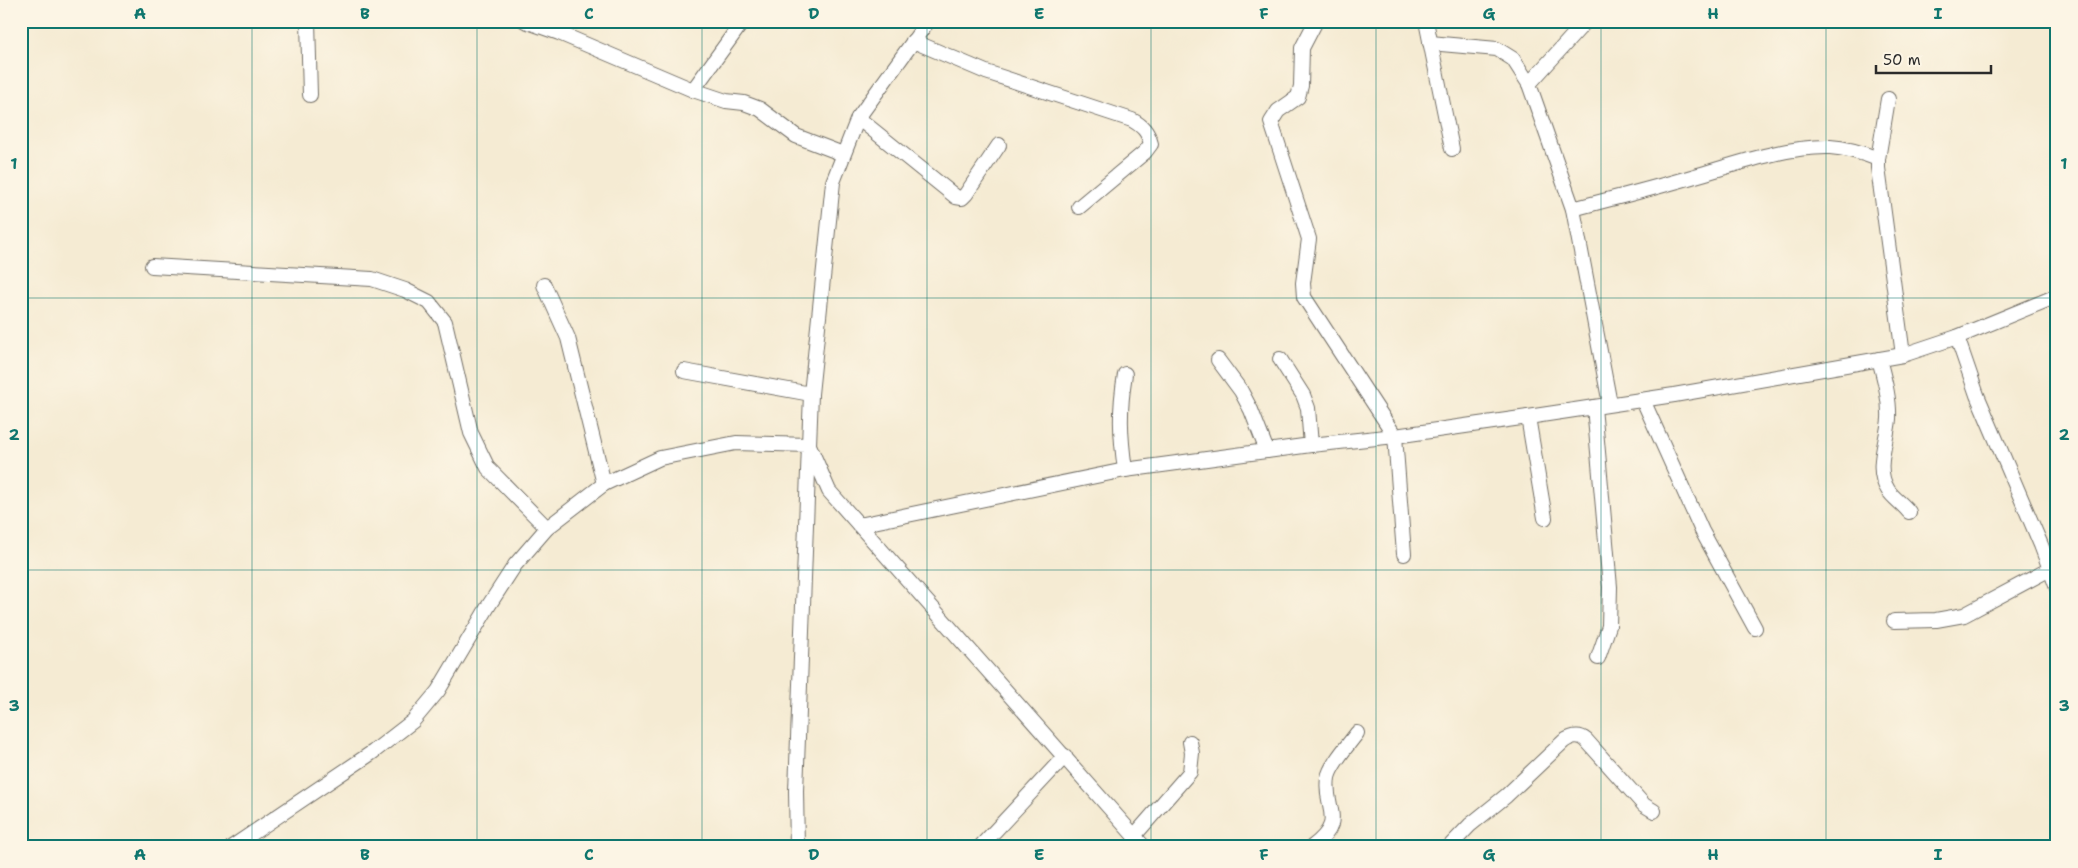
<svg xmlns="http://www.w3.org/2000/svg" width="2078" height="868" viewBox="0 0 2078 868" font-family="'Shantell Sans',sans-serif">
<style>
.lines{fill:none;stroke-linecap:round;stroke-linejoin:round}
.minor-casing{stroke:#726e66;stroke-width:16}
.minor{stroke:#fff;stroke-width:14}
.grid{fill:none;stroke:#0f766e;stroke-width:1;stroke-opacity:0.55}
.neatline{fill:none;stroke:#0f766e;stroke-width:2}
.grid-label{font-size:16px;text-anchor:middle;font-weight:bold;fill:#0f766e}
</style>
<rect width="100%" height="100%" fill="#fcf5e5"/>
<filter id="ink" filterUnits="userSpaceOnUse"><feTurbulence type="fractalNoise" baseFrequency=".02" numOctaves="2"/><feDisplacementMap in="SourceGraphic" scale="10" xChannelSelector="R" yChannelSelector="G"/><feConvolveMatrix kernelMatrix="1 2 1 2 8 2 1 2 1" color-interpolation-filters="sRGB"/></filter>
<filter id="wash" filterUnits="userSpaceOnUse"><feTurbulence type="fractalNoise" baseFrequency=".0096" numOctaves="4" result="noise"/><feDisplacementMap in="SourceGraphic" scale="20" xChannelSelector="R" yChannelSelector="G"/><feGaussianBlur stdDeviation="1.12" result="paint"/><feColorMatrix in="noise" values="0 0 0 0 0 0 0 0 0 0 0 0 0 0 0 0 0 1.4 0 .05"/><feComposite in="paint" operator="in"/></filter>
<g filter="url(#wash)">
<rect width="100%" height="100%" fill="#f5ebd3"/>
</g>
<g filter="url(#ink)">
<g class="lines">
<defs>
<g id="minor">
<polyline points="308,21 310,95"/>
<polyline points="525,21 559,33 693,90 726,101 744,103 760,109 796,136 843,154"/>
<polyline points="928,21 858,118 833,182 811,394 809,445 829,491 1144,847"/>
<polyline points="1316,21 1302,48 1301,86 1298,97 1278,111 1271,122 1309,239 1303,283 1304,297 1395,436 1404,554"/>
<polyline points="1426,21 1452,149"/>
<path d="M913,41L986,72L1132,120C1143,126 1148,132 1151,144L1145,152L1079,207"/>
<polyline points="1430,43 1497,49 1513,59 1529,84 1573,209 1610,404"/>
<polyline points="1529,84 1586,21"/>
<polyline points="693,90 743,21"/>
<polyline points="1888,99 1878,159 1878,168 1903,355"/>
<polyline points="858,118 956,197 962,198 966,194 999,145"/>
<path d="M1573,209C1614,198 1655,188 1695,176C1737,164 1786,146 1830,147C1847,148 1863,153 1878,159"/>
<polyline points="152,266 372,279 405,290 429,302 445,322 471,433 488,468 547,528"/>
<polyline points="544,285 568,338 604,484"/>
<polyline points="1957,337 1977,395 2041,545 2057,588"/>
<polyline points="1280,359 1303,395 1308,408 1311,445"/>
<path d="M1879,359C1884,378 1890,399 1889,419C1887,443 1874,468 1888,490C1893,498 1903,504 1909,512"/>
<polyline points="1218,360 1241,391 1251,410 1267,451"/>
<polyline points="684,371 811,394"/>
<path d="M1125,374C1119,411 1120,433 1125,470"/>
<polyline points="1643,400 1702,531 1755,628"/>
<polyline points="1594,407 1610,587 1609,626 1598,658"/>
<polyline points="1528,417 1545,518"/>
<polyline points="859,525 1125,470 1311,445 1395,436 1528,417 1674,395 1903,355 1957,337 2057,296"/>
<polyline points="1894,621 1936,620 1964,615 2050,569"/>
<polyline points="1134,836 1190,772 1192,753 1190,742"/>
<polyline points="232,847 373,752 413,721 438,691 489,605 515,565 547,528 604,484 660,458 736,443 809,445 796,791 797,847"/>
<polyline points="980,847 1065,756"/>
<path d="M1312,847C1348,820 1323,809 1328,778C1330,765 1349,744 1357,733"/>
<path d="M1449,847L1470,825L1506,796L1564,741C1572,736 1579,734 1586,740L1644,805L1654,811"/>
</g>
</defs>
<use href="#minor" class="minor-casing"/>
<use href="#minor" class="minor"/>
</g>
</g>
<path class="grid" d="M252,21V847M477,21V847M702,21V847M927,21V847M1151,21V847M1376,21V847M1601,21V847M1826,21V847M21,298H2057M21,570H2057"/>
<rect width="2078" height="868" fill="none" stroke="#fcf5e5" stroke-width="55"/>
<path d="M1876 65v8h115v-8" fill="none" stroke="#2b2b2b" stroke-width="2.5"/>
<text x="1883" y="65" font-size="15" fill="#2b2b2b" stroke="#fcf5e5" stroke-width="4" paint-order="stroke">50 m</text>
<rect x="28" y="28" width="2022" height="812" class="neatline"/>
<g class="grid-label">
<text x="140" y="19">A</text>
<text x="365" y="19">B</text>
<text x="589" y="19">C</text>
<text x="814" y="19">D</text>
<text x="1039" y="19">E</text>
<text x="1264" y="19">F</text>
<text x="1489" y="19">G</text>
<text x="1713" y="19">H</text>
<text x="1938" y="19">I</text>
<text x="14" y="169">1</text>
<text x="2064" y="169">1</text>
<text x="14" y="440">2</text>
<text x="2064" y="440">2</text>
<text x="14" y="711">3</text>
<text x="2064" y="711">3</text>
<text x="140" y="860">A</text>
<text x="365" y="860">B</text>
<text x="589" y="860">C</text>
<text x="814" y="860">D</text>
<text x="1039" y="860">E</text>
<text x="1264" y="860">F</text>
<text x="1489" y="860">G</text>
<text x="1713" y="860">H</text>
<text x="1938" y="860">I</text>
</g>
</svg>
